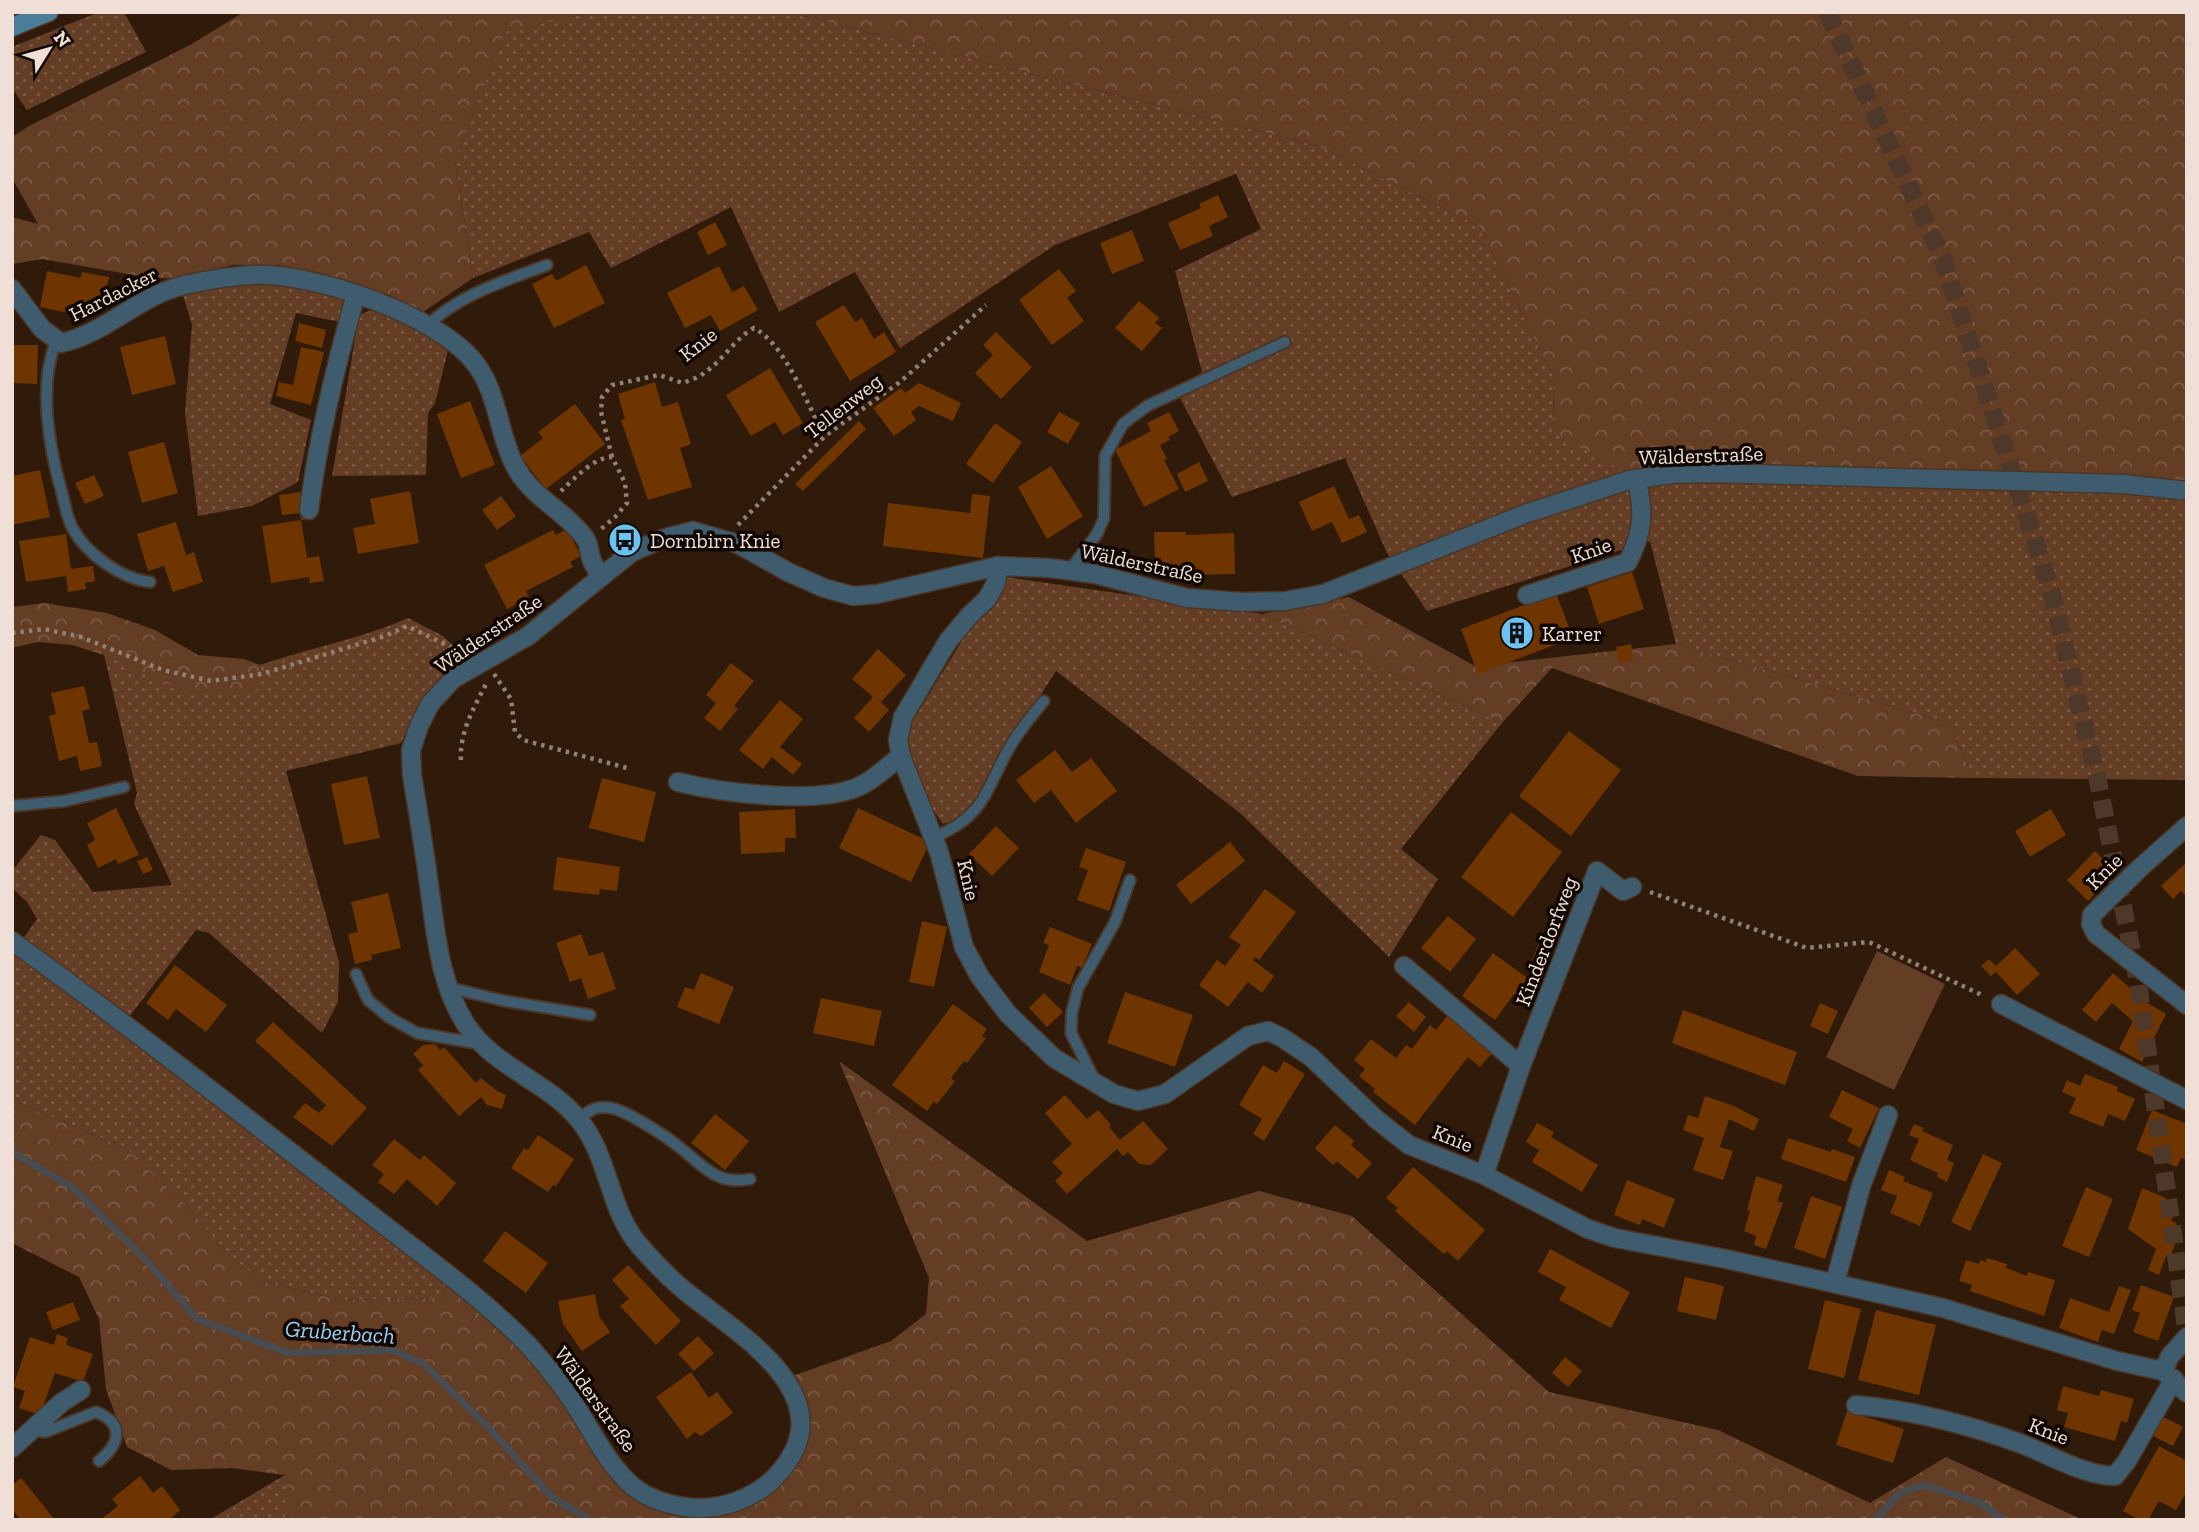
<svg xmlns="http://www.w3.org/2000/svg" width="2199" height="1532" viewBox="0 0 2199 1532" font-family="'Zilla Slab',serif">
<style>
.grass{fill:url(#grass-dots)}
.forest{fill:url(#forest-crowns)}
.green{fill:#643e24}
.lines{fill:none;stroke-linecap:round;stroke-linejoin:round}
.stream{stroke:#484b50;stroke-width:7}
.building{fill:#6f3500}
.primary-tunnel{stroke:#4d3829;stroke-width:18;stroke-dasharray:18 9;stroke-linecap:butt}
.service-casing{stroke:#4b3627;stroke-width:14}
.minor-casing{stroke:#4b3627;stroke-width:21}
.tertiary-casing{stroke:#4b3627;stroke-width:21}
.secondary-casing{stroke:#4b3627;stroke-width:21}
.path{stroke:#938074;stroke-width:4.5;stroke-dasharray:3.5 5;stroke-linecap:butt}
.service{stroke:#3e5c6d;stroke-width:10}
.minor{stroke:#3e5c6d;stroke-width:18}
.tertiary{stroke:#3e5c6d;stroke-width:18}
.secondary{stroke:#4c7d98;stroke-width:18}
.labels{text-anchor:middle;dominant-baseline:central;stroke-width:7;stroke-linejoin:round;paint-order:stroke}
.street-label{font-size:21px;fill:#efdfd6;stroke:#110703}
.poi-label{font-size:21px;fill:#efdfd6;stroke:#110703;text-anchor:start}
.water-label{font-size:23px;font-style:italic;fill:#96d1f4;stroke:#110703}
</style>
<defs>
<pattern id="grass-dots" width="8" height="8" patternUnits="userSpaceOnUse" patternTransform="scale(1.75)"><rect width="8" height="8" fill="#643e24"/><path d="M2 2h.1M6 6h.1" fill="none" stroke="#7a5943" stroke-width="1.8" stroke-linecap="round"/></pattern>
<pattern id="forest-crowns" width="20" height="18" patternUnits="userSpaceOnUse" patternTransform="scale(1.75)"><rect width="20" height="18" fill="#643e24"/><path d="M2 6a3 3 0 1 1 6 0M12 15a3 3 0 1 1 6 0" fill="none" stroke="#7a5943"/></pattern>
</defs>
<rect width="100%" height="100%" fill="#301a0a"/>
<g class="grass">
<polygon points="99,12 124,12 146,52 27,110 12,88 12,47"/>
<polygon points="593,12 788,12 1318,146 1480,227 1554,378 1553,432 1740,465 1881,468 2187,483 2187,780 1973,778 1950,723 1676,644 1650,541 1427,611 1387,553 1345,458 1232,497 1180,398 1202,372 1175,271 1261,229 1236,174 1055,245 900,348 855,272 779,312 731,207 611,268 589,232 473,278 455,160 505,31"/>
<polygon points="252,283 289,285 347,300 340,322 296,313 270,404 311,420 298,482 252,506 198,516 185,413 192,325 183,295"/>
<polygon points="376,308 422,331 448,350 435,403 428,413 426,475 332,476 359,315"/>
<polygon points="1006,577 1262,614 1502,723 1401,849 1438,879 1389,957 1240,813 1056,671 964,816 943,824 931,807 912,767 907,730 974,621"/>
<path d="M408,618L443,636L469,661L423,699L401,743L286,771L339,962L338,1002L322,1033L209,933L196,930L122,1026L451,1281L440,1298L341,1300L261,1281L223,1250L192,1211L126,1148L12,1100V944L17,947L37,919L27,902L12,888V871L41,835L55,840L93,892L172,885L134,804L137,793L104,655L145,671L255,692L260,665C309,648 361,639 408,618Z"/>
<polygon points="285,1475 291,1520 209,1520"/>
</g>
<g class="forest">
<polygon points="244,12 593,12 505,32 455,160 473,278 423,312 392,296 354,283 321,273 278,265 232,265 178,279 145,277 42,259 12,264 12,217 38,224 12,178 12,137 29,126 190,45"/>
<polygon points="788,12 2187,12 2187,483 1881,468 1740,465 1627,473 1553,432 1554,378 1480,227 1318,146"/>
<polygon points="1349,597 1475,666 1676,644 1950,723 1973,778 1858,776 1552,668 1502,723 1262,614"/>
<polygon points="44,603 107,613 155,630 198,655 244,659 260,665 255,693 189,693 104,655 72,645 38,642 12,648 12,607"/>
<polygon points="839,1061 1087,1241 1259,1191 1352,1216 1549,1392 1718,1430 1870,1503 1946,1457 2083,1520 291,1520 284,1475 232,1468 171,1470 127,1447 106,1389 99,1319 79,1277 12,1243 12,1100 126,1148 192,1211 223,1250 261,1281 341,1300 440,1298 451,1281 530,1350 653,1502 747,1499 803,1429 787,1378 891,1341 926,1314 929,1278"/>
</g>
<polygon class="green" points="1877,951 1945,984 1894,1090 1826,1057"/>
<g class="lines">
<g class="stream">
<polyline points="12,1152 73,1188 146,1260 197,1319 288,1353 393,1350 424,1364 487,1426 551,1496 589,1520"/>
<polyline points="1875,1520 1900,1493 1923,1485 1978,1502 2004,1520"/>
</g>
</g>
<g class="building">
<polygon points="1218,195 1228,217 1209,226 1213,236 1180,250 1168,223 1201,208 1199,204"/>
<polygon points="715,222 727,245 708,255 697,232"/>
<polygon points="1132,230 1144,261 1112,274 1100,243"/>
<polygon points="586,265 605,303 554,328 532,284 552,274 556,281"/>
<polygon points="719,266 732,292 744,286 758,310 720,331 711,315 685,328 667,293"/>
<polygon points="1059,269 1076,291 1067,298 1084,321 1052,345 1019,300"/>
<polygon points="47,271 80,278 82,272 109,277 103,306 85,303 82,316 40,307"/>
<polygon points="1139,301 1159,318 1155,323 1162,328 1142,351 1115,328"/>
<polygon points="844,305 855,322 862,318 874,339 884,332 896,352 850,381 815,322"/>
<polygon points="299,323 326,330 322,348 295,341"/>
<polygon points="996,332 1032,367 1001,399 975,373 993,355 983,345"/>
<polygon points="165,336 176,384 132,395 120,347"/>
<polygon points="12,345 38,345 37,384 12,383"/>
<polygon points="301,347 324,352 311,405 276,396 279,382 293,385"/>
<polygon points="770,368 803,423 783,435 775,422 751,436 726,395"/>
<polygon points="655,382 662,407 678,402 691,444 680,448 692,487 648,500 621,420 625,419 618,394"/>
<polygon points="919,383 961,403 953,421 919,406 911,412 916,420 894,436 873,408 901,388 905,393"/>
<polygon points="470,401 495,465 461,478 437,414"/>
<polygon points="575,404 605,444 546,489 520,456 543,438 538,432"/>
<polygon points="1059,412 1080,423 1068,444 1047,432"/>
<polygon points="1169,412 1179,431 1168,437 1170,440 1160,445 1167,459 1164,460 1179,489 1144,507 1115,450 1151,431 1147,423"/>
<polygon points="859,421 866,429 803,491 795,484"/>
<polygon points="995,423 1022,442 993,483 966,464"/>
<polygon points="164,442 178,493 142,503 128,452"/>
<polygon points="1199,462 1208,481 1185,492 1177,474"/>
<polygon points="1051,466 1083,516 1047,539 1018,487"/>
<polygon points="40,470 50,517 12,525 12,476"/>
<polygon points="94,475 104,496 85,504 75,483"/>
<polygon points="1334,486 1349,519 1359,515 1367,532 1342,543 1332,522 1312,531 1299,502"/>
<polygon points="410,491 419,543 358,554 353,528 375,524 370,499"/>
<polygon points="301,492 305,520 301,520 300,513 282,515 279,495"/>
<polygon points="972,494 990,496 983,558 883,546 888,503 970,513"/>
<polygon points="501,496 516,516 497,530 482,510"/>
<polygon points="301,520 307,558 319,556 324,581 310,583 309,577 271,583 262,526"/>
<polygon points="176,522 186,555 194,552 203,582 173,592 164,566 148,571 137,534"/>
<polygon points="567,529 581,556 570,562 573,567 526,591 529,598 507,609 484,565 553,530 556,535"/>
<polygon points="1154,532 1186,532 1186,535 1234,533 1235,574 1186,575 1186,566 1155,566"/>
<polygon points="66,534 71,569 93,566 95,581 85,583 86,589 68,592 66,576 26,582 19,541"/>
<polygon points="1632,572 1644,609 1599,624 1587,587"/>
<polygon points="1556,593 1573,638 1478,674 1461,629"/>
<polygon points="1631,644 1634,660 1619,663 1616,647"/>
<polygon points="878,649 906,675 881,702 889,710 869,732 854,718 873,697 852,679"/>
<polygon points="731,663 754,681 734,706 738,709 720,731 704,718 716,703 706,695"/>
<polygon points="84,686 90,709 82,711 89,743 97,742 102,766 80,771 77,756 59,761 49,716 56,714 51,693"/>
<polygon points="780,700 803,719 780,747 802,764 793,775 772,757 763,769 739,750"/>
<polygon points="1569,731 1621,770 1571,836 1519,796"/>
<polygon points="1055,750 1072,772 1091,758 1117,791 1076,823 1051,790 1034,803 1016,780"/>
<polygon points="367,776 380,838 344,845 331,784"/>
<polygon points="602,778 656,792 644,842 589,828"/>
<polygon points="116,808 139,855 118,864 116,859 98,868 87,845 95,840 87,823"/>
<polygon points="858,808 930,842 911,882 839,848"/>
<polygon points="795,809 796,838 785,838 785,852 741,854 739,812"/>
<polygon points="2051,809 2066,835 2030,857 2015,831"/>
<polygon points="1511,812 1562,852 1513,917 1461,877"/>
<polygon points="996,826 1019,848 992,876 969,854"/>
<polygon points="1230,842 1245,861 1191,904 1176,885"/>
<polygon points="1086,848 1126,862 1109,911 1077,900 1088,870 1079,867"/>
<polygon points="2095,851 2116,872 2088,901 2067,880"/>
<polygon points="147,857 153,870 143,874 137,861"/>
<polygon points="557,857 620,867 617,891 600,889 599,895 553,890"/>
<polygon points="2187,862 2187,897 2181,891 2173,899 2161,886"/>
<polygon points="1265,889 1296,912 1259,960 1255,957 1253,960 1274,976 1262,993 1248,982 1228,1007 1199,985 1217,960 1225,966 1241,945 1229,937"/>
<polygon points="388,893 401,948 371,955 372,960 355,964 348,934 358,932 351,902"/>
<polygon points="1448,916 1476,939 1450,972 1421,948"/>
<polygon points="922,921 947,927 934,987 909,982"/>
<polygon points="1050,927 1092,944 1082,968 1077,966 1070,985 1039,972 1049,945 1043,943"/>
<polygon points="581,934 589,956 603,952 616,989 588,999 581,978 570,982 556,943"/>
<polygon points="1538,944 1551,949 1545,965 1532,961"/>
<polygon points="2015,948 2040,974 2017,995 1996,972 1991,976 1981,966 1989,959 1996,966"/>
<polygon points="1493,953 1537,985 1525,1001 1514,994 1495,1020 1462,996"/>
<polygon points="175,965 227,1005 206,1032 176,1009 168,1020 146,1003"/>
<polygon points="701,973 734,987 719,1024 677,1007 685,987 694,990"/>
<polygon points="2113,973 2146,1002 2166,1014 2142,1062 2119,1049 2133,1021 2112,1003 2096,1022 2082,1010"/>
<polygon points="1125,992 1193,1015 1175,1067 1107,1043"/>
<polygon points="1044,993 1063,1012 1047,1027 1029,1008"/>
<polygon points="821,998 882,1011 874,1046 813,1033"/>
<polygon points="1409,1002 1426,1017 1414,1032 1396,1016"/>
<polygon points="1820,1003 1838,1011 1828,1034 1810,1026"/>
<polygon points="953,1004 987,1029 982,1036 986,1038 967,1063 964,1061 951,1078 955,1081 937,1104 934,1101 927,1111 892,1085"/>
<polygon points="1683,1010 1797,1052 1785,1085 1672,1043"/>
<polygon points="1447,1016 1493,1052 1480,1067 1468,1057 1415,1125 1373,1092 1375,1089 1359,1076 1365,1069 1354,1060 1371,1039 1396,1058 1406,1045 1412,1049 1430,1025 1436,1030"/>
<polygon points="273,1022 367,1108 332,1146 293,1117 305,1103 319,1113 326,1105 255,1041"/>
<polygon points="435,1044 440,1050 444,1047 476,1083 481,1078 497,1091 506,1095 502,1109 487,1105 481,1097 459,1116 418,1070 423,1065 413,1054 423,1045"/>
<polygon points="1284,1061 1305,1074 1264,1141 1253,1134 1262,1119 1239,1105 1263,1065 1277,1073"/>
<polygon points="2085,1074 2118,1087 2117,1091 2135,1099 2125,1121 2108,1114 2103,1127 2069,1113 2076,1098 2062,1092 2067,1080 2080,1086"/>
<polygon points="1842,1090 1879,1108 1860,1148 1847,1141 1853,1129 1829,1117"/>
<polygon points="1065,1095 1087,1119 1098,1110 1111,1125 1109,1127 1120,1140 1143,1121 1168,1149 1151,1165 1139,1164 1128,1152 1123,1156 1117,1149 1067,1194 1055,1181 1063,1173 1052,1162 1072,1144 1045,1113"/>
<polygon points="1705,1096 1734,1106 1759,1119 1754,1131 1729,1119 1720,1147 1733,1151 1723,1180 1693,1170 1704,1138 1683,1130 1688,1115 1698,1118"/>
<polygon points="2152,1110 2187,1124 2187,1160 2181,1158 2177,1167 2136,1150"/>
<polygon points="715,1114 749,1141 725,1170 691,1143"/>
<polygon points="1537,1123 1554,1132 1551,1137 1598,1165 1582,1192 1532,1162 1539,1150 1526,1142"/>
<polygon points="1914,1124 1924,1128 1922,1131 1953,1145 1947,1160 1954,1163 1947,1182 1937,1177 1938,1173 1910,1160 1919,1139 1909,1135"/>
<polygon points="1335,1125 1354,1141 1351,1145 1372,1163 1358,1179 1337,1161 1333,1165 1315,1148"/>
<polygon points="538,1135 574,1159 556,1186 553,1185 548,1192 511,1168 524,1148 528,1150"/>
<polygon points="1788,1138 1831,1152 1832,1149 1855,1157 1846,1182 1781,1159"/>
<polygon points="394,1139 420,1160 424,1155 456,1183 437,1206 407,1179 394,1194 378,1182 384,1174 372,1165"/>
<polygon points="1983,1154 2002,1163 1970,1231 1951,1222"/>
<polygon points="1413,1167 1485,1230 1458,1261 1447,1251 1444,1254 1395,1211 1398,1208 1386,1198"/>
<polygon points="1889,1170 1905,1177 1903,1181 1933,1193 1920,1226 1890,1213 1897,1196 1881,1190"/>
<polygon points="1756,1176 1783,1185 1777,1201 1783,1203 1766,1249 1754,1245 1756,1236 1744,1231 1750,1211 1747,1210"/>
<polygon points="1627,1180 1675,1199 1664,1228 1642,1219 1640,1225 1614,1215"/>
<polygon points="2086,1187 2113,1199 2089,1257 2062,1246"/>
<polygon points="2142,1188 2166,1198 2161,1210 2174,1215 2171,1221 2177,1223 2176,1226 2181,1228 2171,1255 2167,1254 2159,1275 2148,1270 2156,1249 2128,1229"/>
<polygon points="1811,1196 1842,1207 1825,1259 1794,1248"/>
<polygon points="505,1231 548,1263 526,1293 483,1261"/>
<polygon points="1550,1249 1630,1292 1611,1328 1559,1300 1566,1287 1538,1272"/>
<polygon points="1987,1258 2007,1264 2006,1268 2027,1276 2028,1272 2055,1280 2044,1316 1970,1291 1972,1285 1959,1281 1966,1260 1979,1264 1980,1260 1986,1262"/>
<polygon points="628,1265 681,1321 656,1345 620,1306 629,1299 612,1280"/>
<polygon points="1685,1277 1724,1286 1716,1320 1677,1311"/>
<polygon points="2141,1285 2174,1297 2158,1341 2133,1332 2140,1313 2132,1310"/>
<polygon points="2119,1286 2131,1290 2114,1334 2102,1330 2098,1342 2059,1328 2070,1298 2109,1312"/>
<polygon points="595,1294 599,1316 610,1332 582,1351 563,1324 558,1301"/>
<polygon points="1825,1300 1861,1309 1844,1378 1808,1369"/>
<polygon points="73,1302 80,1320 53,1330 46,1312"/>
<polygon points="1876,1310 1936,1325 1919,1395 1858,1380"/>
<polygon points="57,1334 68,1338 66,1345 93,1354 83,1382 55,1373 40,1415 19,1408 25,1391 13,1387 30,1337 54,1345"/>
<polygon points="698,1336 714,1353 694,1371 678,1354"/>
<polygon points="1565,1357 1582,1371 1568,1387 1552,1373"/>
<polygon points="691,1372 709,1398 717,1392 733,1413 701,1436 695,1432 687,1439 656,1397"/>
<polygon points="2063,1386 2099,1396 2101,1390 2134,1399 2127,1423 2121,1421 2115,1441 2064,1427 2068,1413 2057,1410"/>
<polygon points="1847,1411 1904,1429 1893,1463 1836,1445"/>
<polygon points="2163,1417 2183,1427 2173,1446 2153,1436"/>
<polygon points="2159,1446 2187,1461 2187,1491 2176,1510 2159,1501 2148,1520 2140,1520 2123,1511"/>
<polygon points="140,1476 153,1493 162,1486 180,1510 171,1518 172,1520 100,1520 118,1506 112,1499"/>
<polygon points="21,1478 55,1520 21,1520 12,1509 12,1485"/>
</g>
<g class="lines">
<polyline class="primary-tunnel" points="1827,12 1942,257 2052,594 2098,781 2138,982 2187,1335"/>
<defs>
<g id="service">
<path d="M427,326C460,294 505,281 547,265"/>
<path d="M56,341C38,386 49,448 62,493C65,505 67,519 73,529C87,554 121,579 150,582"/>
<polyline points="1069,571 1097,534 1104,518 1105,456 1123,424 1147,406 1285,342"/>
<polyline points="12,806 65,801 124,787"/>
<path d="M934,837C989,815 986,784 1014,740C1023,726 1034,713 1044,701"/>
<polyline points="356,974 368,1000 390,1018 417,1033 481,1044"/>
<polyline points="450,988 505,1001 590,1015"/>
<polyline points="1094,1079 1071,1033 1072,1012 1078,988 1115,922 1130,880"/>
<path d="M579,1119C584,1115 591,1109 597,1108C610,1105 622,1111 633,1117C649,1126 665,1135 679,1147C703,1165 716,1186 750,1179"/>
<path d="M32,1430L45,1432L96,1412C126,1424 119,1445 99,1461"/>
</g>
<g id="minor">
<path d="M12,289L42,329L61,343C107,333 139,295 185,285C207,280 230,276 253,275C313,272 438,315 475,363C499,393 498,438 518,471C535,499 566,512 585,538C589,544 589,552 591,558C593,565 598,571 601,577"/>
<path d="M309,510C318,438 336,364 356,294"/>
<polyline points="998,566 996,583 987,599 969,616 948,641 903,717 898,740 901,756 939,852 964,947 980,977 1008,1014 1054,1058 1114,1094 1138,1101 1165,1094 1248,1036 1268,1031 1281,1037 1311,1057 1376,1119 1409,1145 1484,1175 1588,1229 1615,1238 1726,1259 1943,1308 2117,1361 2163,1371 2187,1393"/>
<path d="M1527,595L1628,562C1643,531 1645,512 1636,479"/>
<path d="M678,782C722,793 822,806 862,785C876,778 889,765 901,756"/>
<polyline points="2187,826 2141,867 2092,915 2091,924 2096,934 2187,1005"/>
<polyline points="1404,966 1521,1066"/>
<polyline points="2001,1004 2187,1100"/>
<polyline points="1484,1175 1521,1066 1597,871 1623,891 1632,887"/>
<polyline points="1835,1283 1861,1186 1888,1115"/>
<polyline points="2163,1371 2170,1356 2187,1337"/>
<path d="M1856,1405C1911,1410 1966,1424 2019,1443C2048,1454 2085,1476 2115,1476L2127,1461L2174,1379"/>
<polyline points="12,1448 61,1403 81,1390"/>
</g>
<path id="tertiary" d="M12,941C127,1024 239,1112 351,1199C410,1247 476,1291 529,1346C545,1364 562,1385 575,1405C591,1430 605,1459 627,1481C642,1496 664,1504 685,1507C717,1512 756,1499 777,1475C849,1397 738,1334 685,1291C669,1278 653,1261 639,1245C609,1210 609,1157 580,1121C549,1082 495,1068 467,1026C439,984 436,933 429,885C424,848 418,811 412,775L411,750L419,726L430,704L453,679L528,636L632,552L662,539L693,531L738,544L788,572L824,588L853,596L877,594L998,566L1050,568L1095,574L1187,598L1243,602L1285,601L1323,594L1525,514L1629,480L1672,474L1711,473L2124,484L2187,491"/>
<polyline id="secondary" points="12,27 49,12"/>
</defs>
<use href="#service" class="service-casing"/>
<use href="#minor" class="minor-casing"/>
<use href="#tertiary" class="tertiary-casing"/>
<use href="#secondary" class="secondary-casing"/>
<g class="path">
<path d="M612,457L601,412L602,397L612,385L659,375L683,383C690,380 698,378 704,373C723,361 734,339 754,328C787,346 806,404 825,436"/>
<path d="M561,491C574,479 594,457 612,457L625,483L627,503L615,517L601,529"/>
<polyline points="738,525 825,436 900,382 986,305"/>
<polyline points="12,633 44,629 81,637 163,670 211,681 262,674 385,636 407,626 461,652"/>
<polyline points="494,674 511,699 515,732 523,740 627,768"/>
<path d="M461,760C459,732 475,706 487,682"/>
<polyline points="1650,892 1807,948 1869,942 1984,996"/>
</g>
<use href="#service" class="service"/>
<use href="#minor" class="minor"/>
<use href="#tertiary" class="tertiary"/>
<use href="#secondary" class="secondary"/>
</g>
<defs>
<symbol id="bus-disc" viewBox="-11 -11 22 22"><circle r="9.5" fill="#6cc3f2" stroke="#110703"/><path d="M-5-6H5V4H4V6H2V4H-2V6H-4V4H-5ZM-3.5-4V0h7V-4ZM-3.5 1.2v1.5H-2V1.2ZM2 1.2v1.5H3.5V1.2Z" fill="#111"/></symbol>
<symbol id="building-disc" viewBox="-11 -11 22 22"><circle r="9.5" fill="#6cc3f2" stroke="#110703"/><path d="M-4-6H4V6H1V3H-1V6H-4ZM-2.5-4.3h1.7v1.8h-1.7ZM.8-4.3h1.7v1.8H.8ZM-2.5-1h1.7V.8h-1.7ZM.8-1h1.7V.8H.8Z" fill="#111"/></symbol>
</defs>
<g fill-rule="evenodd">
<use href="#bus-disc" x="606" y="521" width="38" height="38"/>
<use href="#building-disc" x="1498" y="614" width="38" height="38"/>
</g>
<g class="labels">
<g class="street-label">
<text transform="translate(113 294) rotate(-27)">Hardacker</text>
<text transform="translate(698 344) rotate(-38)">Knie</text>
<text transform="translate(843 406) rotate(-38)">Tellenweg</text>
<text transform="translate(1701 455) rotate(-2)">Wälderstraße</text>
<text transform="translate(1591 550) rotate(-19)">Knie</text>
<text transform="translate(1142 563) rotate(12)">Wälderstraße</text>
<text transform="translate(488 633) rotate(-34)">Wälderstraße</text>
<text transform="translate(2104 871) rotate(-45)">Knie</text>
<text transform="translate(969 880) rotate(77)">Knie</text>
<text transform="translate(1546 941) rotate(-69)">Kinderdorfweg</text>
<text transform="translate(1453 1138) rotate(22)">Knie</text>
<text transform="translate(596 1399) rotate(54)">Wälderstraße</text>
<text transform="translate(2049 1431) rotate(21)">Knie</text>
</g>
<g class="poi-label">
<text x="650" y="540">Dornbirn Knie</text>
<text x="1542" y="633">Karrer</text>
</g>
<g class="water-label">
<text transform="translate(340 1332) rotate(4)">Gruberbach</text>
</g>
</g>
<rect width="2199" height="1532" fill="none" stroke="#efdfd6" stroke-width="28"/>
<g transform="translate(49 49) rotate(53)" stroke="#110703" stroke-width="5" paint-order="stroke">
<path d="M0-5L12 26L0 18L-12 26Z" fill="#efdfd6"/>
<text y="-10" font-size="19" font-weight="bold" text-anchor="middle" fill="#efdfd6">N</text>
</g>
</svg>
